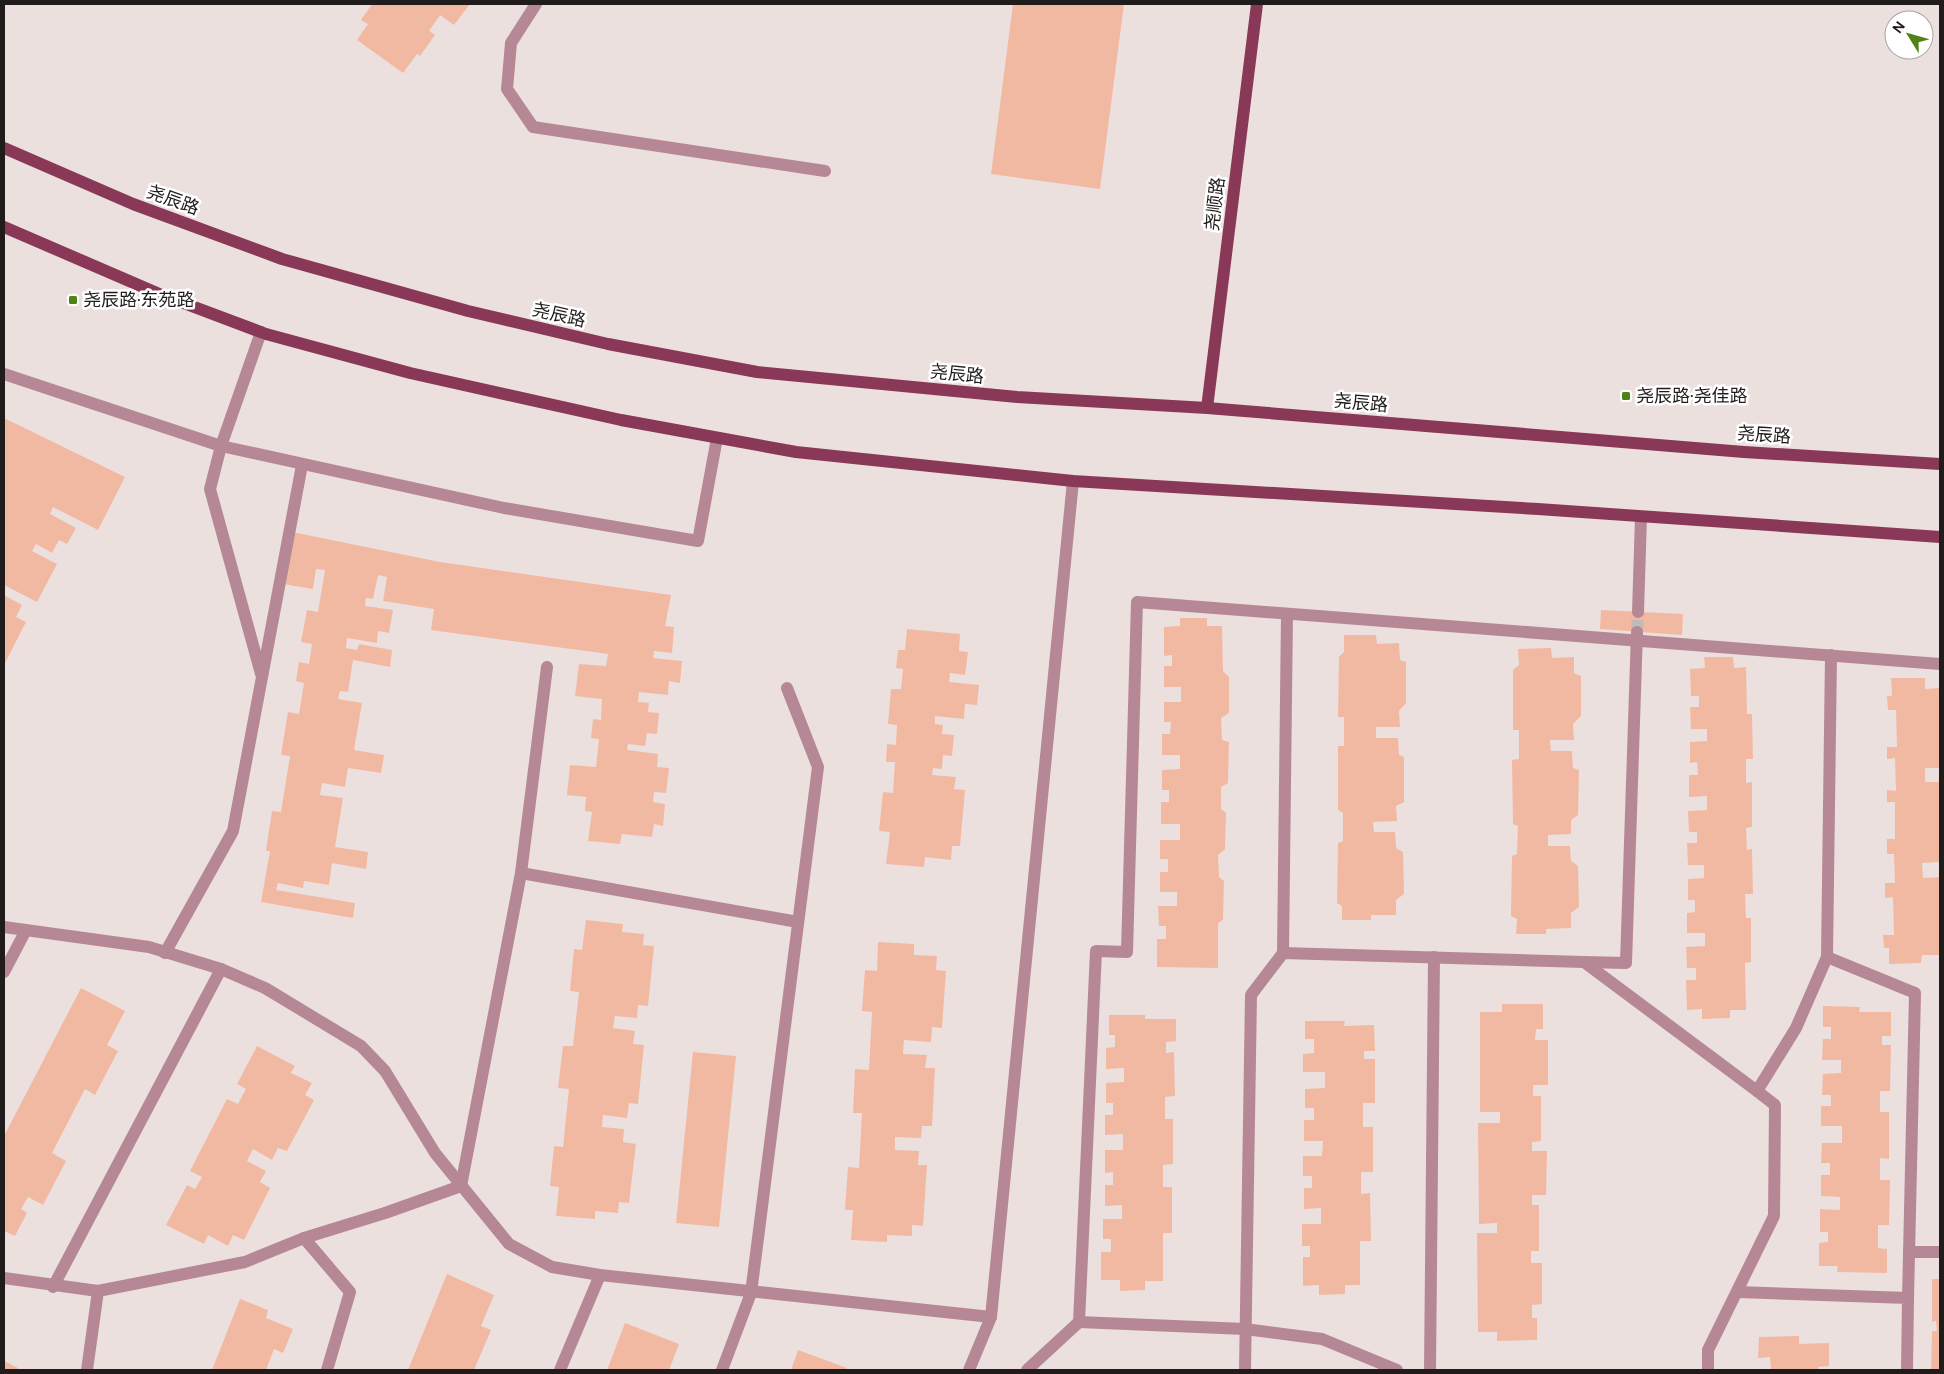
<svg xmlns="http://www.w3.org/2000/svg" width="1944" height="1374" viewBox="0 0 1944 1374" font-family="'DM Sans','Noto Sans SC',sans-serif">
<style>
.building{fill:#f2b9a2}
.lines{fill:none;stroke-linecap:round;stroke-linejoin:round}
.minor-tunnel{stroke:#c3b9b8;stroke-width:12;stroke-dasharray:12 6;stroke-linecap:butt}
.minor{stroke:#b68896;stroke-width:12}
.major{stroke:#893957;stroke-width:12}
.poi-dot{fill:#4f8317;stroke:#fff;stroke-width:2}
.labels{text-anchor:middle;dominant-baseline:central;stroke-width:5;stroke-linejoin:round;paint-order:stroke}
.street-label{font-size:18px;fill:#201c1c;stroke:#fff}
.poi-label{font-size:18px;fill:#201c1c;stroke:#fff;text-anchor:start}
</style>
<rect width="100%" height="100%" fill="#ece0df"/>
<g class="building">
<polygon points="372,4 470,4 454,25 440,15 429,31 435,35 420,56 417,54 403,73 357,40 368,24 361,20"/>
<polygon points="1013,4 1124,4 1100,189 991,174"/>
<polygon points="4,418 125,477 98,530 53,507 50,514 76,528 67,544 59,540 52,553 36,544 32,551 57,564 37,602 4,585"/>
<polygon points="292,532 440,562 671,595 665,626 674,627 672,653 654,651 653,658 682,661 680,683 669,681 668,695 639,692 638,702 649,703 648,712 659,713 657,734 647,733 645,746 628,744 627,750 658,754 657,767 669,768 666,793 654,792 653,802 665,804 663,826 654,824 652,837 622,834 620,844 588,841 592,812 585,811 586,797 567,795 570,765 596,767 599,739 591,738 593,719 601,720 602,699 575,696 579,664 606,666 608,654 431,630 434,609 383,601 387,577 378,575 373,599 366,598 365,606 393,610 389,633 378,631 377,643 347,638 346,648 357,650 359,644 392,650 390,667 353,660 348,692 340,691 338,699 362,703 354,750 384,755 381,773 348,768 345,787 322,783 320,795 343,798 335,847 368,852 366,869 332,863 329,885 304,881 303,888 278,883 276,890 355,903 353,918 261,902 270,851 266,851 272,811 281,812 290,756 281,755 288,712 299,714 304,683 296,681 299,662 309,664 312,644 301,642 307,610 318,612 325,570 316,569 313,589 283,584"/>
<polygon points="4,595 22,605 16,617 26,622 4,665"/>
<polygon points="1601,610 1683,614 1682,635 1600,629"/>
<polygon points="1180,618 1207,618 1207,626 1222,626 1223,671 1229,677 1229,713 1221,718 1222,740 1229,742 1228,783 1221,787 1221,809 1226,813 1225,849 1218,855 1219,877 1224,881 1223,920 1218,923 1218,968 1157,967 1157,939 1166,939 1166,926 1159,926 1158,906 1177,906 1177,892 1160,892 1160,872 1168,872 1168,859 1160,859 1160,840 1180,840 1180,824 1161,824 1161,802 1169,802 1169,790 1162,790 1162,770 1180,769 1180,755 1162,755 1162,734 1170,734 1171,722 1164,722 1164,702 1181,702 1181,687 1164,687 1164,666 1172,666 1172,655 1164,656 1164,627 1180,626"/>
<polygon points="907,629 960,634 959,651 968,652 965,675 950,673 949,682 979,685 977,705 965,704 964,719 935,716 935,724 943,725 942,734 954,735 952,756 943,755 942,769 933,768 932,775 956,777 954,789 965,790 960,846 952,846 951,860 925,857 924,867 886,864 890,832 879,831 883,792 893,793 895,762 886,762 887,744 896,745 897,725 888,724 891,689 901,689 903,669 896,668 898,650 905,650"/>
<polygon points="1344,635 1376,635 1377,644 1399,643 1400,660 1406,662 1406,703 1399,711 1400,727 1376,727 1376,738 1398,738 1399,755 1404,757 1404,802 1396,806 1397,821 1373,822 1374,832 1395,832 1396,848 1403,852 1404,894 1396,900 1396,915 1371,915 1371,920 1342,920 1342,906 1337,903 1338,843 1343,841 1343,813 1338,810 1338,746 1344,746 1344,717 1338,717 1339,657 1344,652"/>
<polygon points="1551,648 1552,658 1574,657 1574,673 1581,676 1581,716 1573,724 1574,740 1550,740 1551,751 1572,751 1573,768 1579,770 1578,815 1571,820 1571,834 1548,835 1548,846 1570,846 1571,861 1578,866 1579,907 1571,913 1571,928 1546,929 1546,934 1516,934 1517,919 1511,916 1512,856 1517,854 1518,826 1513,824 1512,760 1519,759 1519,730 1513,730 1513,670 1519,665 1518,649"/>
<polygon points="1704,657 1733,657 1734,668 1746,667 1747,714 1752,714 1753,759 1746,759 1746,783 1752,782 1752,827 1746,828 1747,850 1752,849 1753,894 1745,894 1746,918 1751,918 1751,962 1745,963 1746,1010 1730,1010 1730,1018 1702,1019 1702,1009 1687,1010 1686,980 1696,980 1696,968 1687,968 1686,947 1705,946 1705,933 1687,933 1687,913 1695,912 1695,900 1688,900 1688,879 1704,878 1704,865 1688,865 1687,843 1697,843 1697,832 1689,832 1688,811 1707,810 1707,796 1689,797 1689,775 1698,775 1697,762 1690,763 1690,742 1707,741 1707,729 1691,729 1690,707 1699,707 1699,696 1691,696 1690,669 1705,668"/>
<polygon points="1891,678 1925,678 1925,689 1940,688 1940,768 1925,768 1925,782 1940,782 1940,862 1922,863 1923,878 1940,877 1940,955 1922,955 1921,963 1889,964 1889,948 1884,948 1883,935 1894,935 1893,897 1885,898 1885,883 1895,883 1894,854 1887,854 1887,839 1895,839 1895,802 1887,802 1887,790 1896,791 1895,758 1887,759 1887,747 1897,747 1896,710 1888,710 1887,696 1892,696"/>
<polygon points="586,920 623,924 622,932 644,934 643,945 654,946 648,1006 638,1005 637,1018 615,1016 613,1028 635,1031 633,1044 644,1045 638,1104 629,1103 627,1118 603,1115 602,1127 624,1129 623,1142 636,1144 629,1203 619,1202 618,1213 595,1211 595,1219 556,1216 559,1187 550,1186 554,1146 563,1147 569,1089 558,1088 563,1046 573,1046 579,992 570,991 574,949 582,950"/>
<polygon points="878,942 914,944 914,955 937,956 936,970 946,971 942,1028 932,1027 931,1042 904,1040 903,1054 927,1055 925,1068 935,1068 932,1126 922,1126 921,1138 895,1137 895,1150 919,1151 918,1165 927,1165 923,1226 912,1225 912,1236 887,1235 887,1242 851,1240 853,1210 845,1210 848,1167 859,1168 862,1113 853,1113 855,1069 869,1070 872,1012 862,1011 865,970 877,971"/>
<polygon points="81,988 125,1011 107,1045 118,1051 95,1095 85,1089 52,1153 66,1161 43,1205 28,1197 21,1209 27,1213 15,1236 4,1231 4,1136"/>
<polygon points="1502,1004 1543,1004 1543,1029 1536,1029 1535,1040 1548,1040 1548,1085 1533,1085 1533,1096 1541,1096 1541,1141 1532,1142 1532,1151 1547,1151 1546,1195 1532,1195 1532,1205 1539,1205 1539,1251 1531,1251 1531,1263 1542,1263 1542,1304 1532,1305 1532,1318 1537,1318 1537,1340 1497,1341 1497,1332 1478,1332 1477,1233 1497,1233 1497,1223 1479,1224 1478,1123 1500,1123 1500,1112 1480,1112 1480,1012 1502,1012"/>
<polygon points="1823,1006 1860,1007 1859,1012 1891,1012 1891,1036 1882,1036 1882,1045 1891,1045 1890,1091 1880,1091 1880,1112 1889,1112 1889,1159 1880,1158 1880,1180 1890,1180 1889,1225 1878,1225 1878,1248 1887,1249 1887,1273 1837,1272 1838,1266 1819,1266 1819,1243 1828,1242 1828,1232 1820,1232 1820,1209 1840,1210 1840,1197 1821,1196 1821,1175 1830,1175 1830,1163 1821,1163 1822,1143 1842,1143 1842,1126 1821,1126 1821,1106 1831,1106 1831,1095 1822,1095 1823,1074 1841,1073 1841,1060 1822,1060 1823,1039 1831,1039 1831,1027 1823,1027"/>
<polygon points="1109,1015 1145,1015 1145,1019 1176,1019 1176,1041 1166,1042 1166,1053 1174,1052 1175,1096 1165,1097 1165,1119 1173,1119 1173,1164 1163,1165 1163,1187 1172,1187 1172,1233 1163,1233 1163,1281 1145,1281 1145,1290 1120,1291 1120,1280 1101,1280 1101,1252 1111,1252 1111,1239 1103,1239 1103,1219 1122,1219 1122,1205 1105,1206 1105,1185 1113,1185 1113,1172 1105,1173 1105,1150 1123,1150 1123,1134 1105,1135 1105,1115 1113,1115 1113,1103 1106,1103 1106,1083 1124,1082 1124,1068 1106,1069 1106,1048 1115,1047 1115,1035 1109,1035"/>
<polygon points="1305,1021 1345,1021 1344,1026 1374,1025 1375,1051 1364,1051 1364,1059 1375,1059 1375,1103 1363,1103 1363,1127 1373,1127 1373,1172 1361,1172 1361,1194 1370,1193 1371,1241 1360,1241 1360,1285 1345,1285 1345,1294 1319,1295 1319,1285 1303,1286 1303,1257 1310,1257 1310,1246 1302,1246 1302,1224 1321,1224 1321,1208 1304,1209 1304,1188 1312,1188 1312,1176 1303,1176 1303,1156 1322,1156 1323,1141 1304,1141 1304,1120 1314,1120 1314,1108 1305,1108 1305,1089 1325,1088 1325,1072 1303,1072 1303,1054 1314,1053 1314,1039 1305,1039"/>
<polygon points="257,1046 295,1066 291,1073 312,1083 305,1095 314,1100 287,1151 278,1148 272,1160 253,1149 247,1161 266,1171 260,1182 270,1188 244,1240 233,1235 228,1246 208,1235 204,1244 166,1225 187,1185 195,1189 202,1177 190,1171 227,1099 238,1104 246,1089 237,1084"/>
<polygon points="693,1052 736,1056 719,1227 676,1223"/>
<polygon points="447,1274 494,1295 481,1326 491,1330 474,1370 408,1370"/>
<polygon points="1932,1279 1940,1279 1940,1370 1931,1370 1932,1331 1937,1331 1936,1321 1932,1322"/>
<polygon points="240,1299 268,1310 266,1318 293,1329 283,1353 274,1349 266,1370 212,1370"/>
<polygon points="625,1323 679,1344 669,1370 607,1370"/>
<polygon points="1799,1336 1799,1344 1829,1343 1829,1366 1818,1367 1819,1370 1771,1370 1770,1357 1758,1358 1759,1337"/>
<polygon points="798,1350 847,1368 846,1370 791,1370"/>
<polygon points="4,1361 18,1368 17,1370 4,1370"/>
</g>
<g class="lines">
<polyline class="minor-tunnel" points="1637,632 1638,612"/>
<g class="minor">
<polyline points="536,4 511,43 507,89 533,127 825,171"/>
<polyline points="4,374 221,446 504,508 698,541 717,438"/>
<polyline points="1638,612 1641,517"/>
<polyline points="261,674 210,489 221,446 261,332"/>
<polyline points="521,873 798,922"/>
<polyline points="4,927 149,947 221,969 265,988 361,1046 385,1071 435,1153 509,1244 552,1267 600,1275 991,1317 1073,481"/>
<polyline points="165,953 233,831 302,465"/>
<polyline points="1283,953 1287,614"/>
<polyline points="1827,957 1915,993 1908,1298"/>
<polyline points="1584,962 1626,963 1637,632"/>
<polyline points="4,972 26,930"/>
<polyline points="304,1238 350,1292 327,1370"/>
<polyline points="1909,1252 1940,1252"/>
<polyline points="4,1278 98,1291 245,1262 304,1238 385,1213 461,1186 521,873 547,667"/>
<polyline points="53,1287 221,969"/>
<polyline points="1737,1292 1908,1298 1907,1370"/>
<polyline points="1079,1322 1245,1329 1322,1339 1397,1370"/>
<polyline points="87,1370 98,1291"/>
<polyline points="560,1370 600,1275"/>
<polyline points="722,1370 751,1293 818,767 787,688"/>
<polyline points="969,1370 991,1317"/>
<polyline points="1027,1370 1079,1322 1096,951 1127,952 1137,602 1940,664"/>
<polyline points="1245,1370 1251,995 1283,953 1584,962 1757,1091"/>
<polyline points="1430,1370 1434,957"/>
<polyline points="1708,1370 1708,1350 1774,1216 1775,1105 1757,1091 1796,1028 1827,957 1831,655"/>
</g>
<g class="major">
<polyline points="4,148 133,204 282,259 468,311 608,344 757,372 1017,397 1207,408 1744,452 1940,464"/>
<polyline points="4,227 157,293 266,334 410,373 621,420 796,452 1073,481 1538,509 1940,537"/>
<polyline points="1207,408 1257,4"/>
</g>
</g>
<g class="poi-dot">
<rect x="68" y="295" width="10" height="10" rx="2.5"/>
<rect x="1621" y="391" width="10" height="10" rx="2.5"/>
</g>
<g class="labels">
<g class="street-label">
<text transform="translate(173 200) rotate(20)">尧辰路</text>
<text transform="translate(1215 204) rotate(-83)">尧顺路</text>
<text transform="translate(559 315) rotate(13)">尧辰路</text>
<text transform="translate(957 374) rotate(6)">尧辰路</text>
<text transform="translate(1361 403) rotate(5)">尧辰路</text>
<text transform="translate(1764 435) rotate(4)">尧辰路</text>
</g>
<g class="poi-label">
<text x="83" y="300">尧辰路·东苑路</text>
<text x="1636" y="396">尧辰路·尧佳路</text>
</g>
</g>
<rect width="1944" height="1374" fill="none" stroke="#201c1c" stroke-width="10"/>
<g transform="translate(1909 35) rotate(307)"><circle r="24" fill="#ffffff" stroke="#a6a4a4"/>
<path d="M0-4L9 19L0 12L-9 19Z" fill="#4f8317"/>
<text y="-8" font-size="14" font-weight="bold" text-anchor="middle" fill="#201c1c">N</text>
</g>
</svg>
